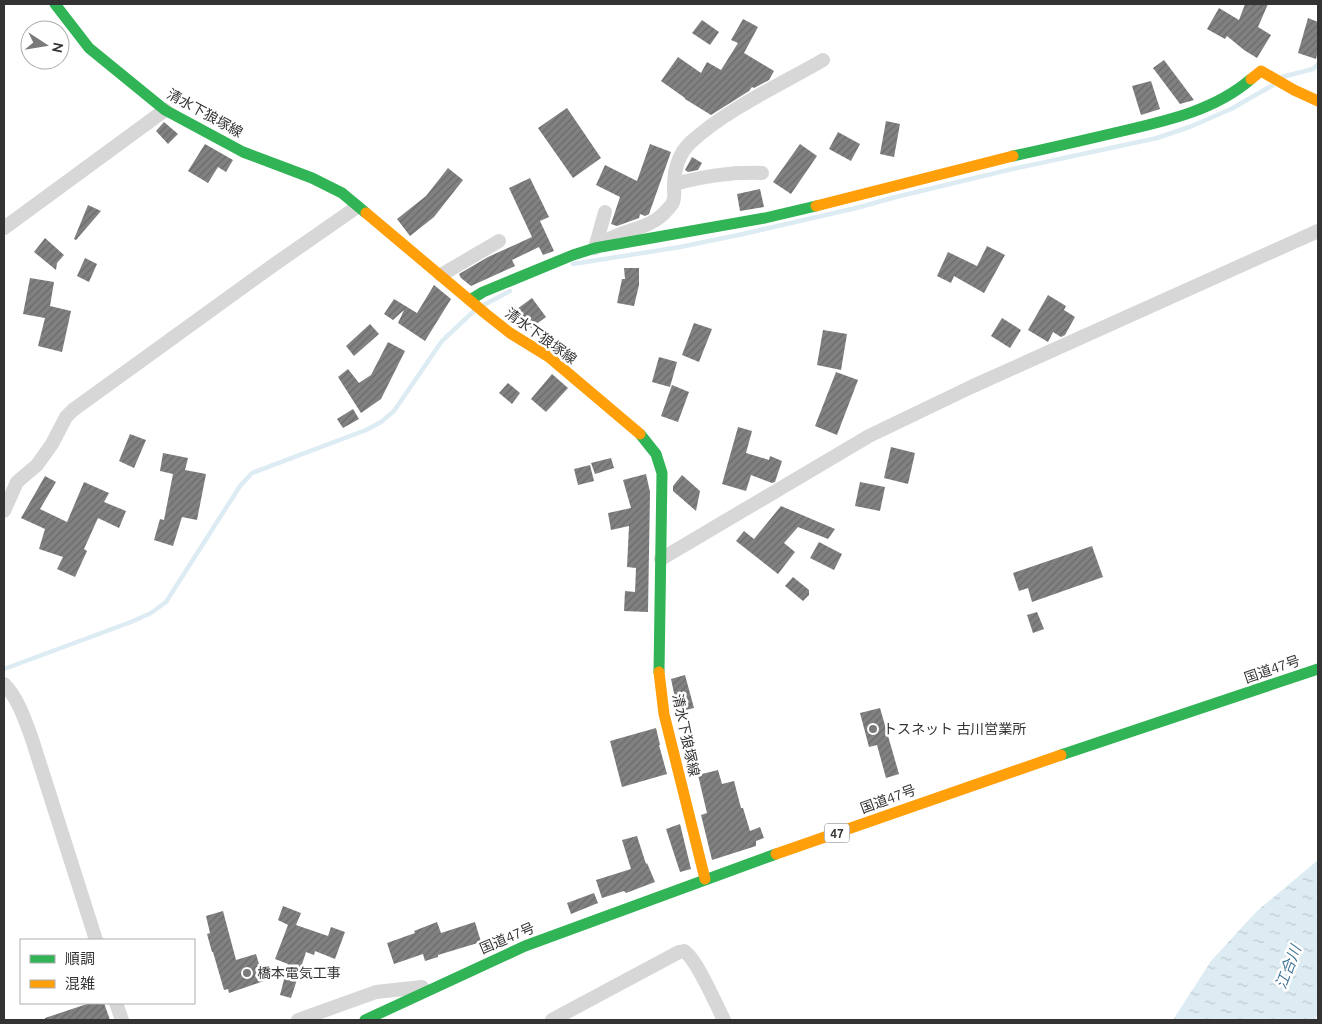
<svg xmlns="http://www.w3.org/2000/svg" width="1322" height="1024" viewBox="0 0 1322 1024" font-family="Ubuntu,'Noto Sans JP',sans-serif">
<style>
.water{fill:url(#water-ripples)}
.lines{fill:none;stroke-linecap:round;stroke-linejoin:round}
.stream{stroke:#ddebf3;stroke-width:4.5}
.building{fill:url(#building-hatch)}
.street{stroke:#d7d7d7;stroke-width:14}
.fast{stroke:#30b455;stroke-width:11}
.slow{stroke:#ff9f0a;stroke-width:11}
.poi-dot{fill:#7a7a7a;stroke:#fff;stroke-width:2}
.labels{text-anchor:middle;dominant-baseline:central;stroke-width:5;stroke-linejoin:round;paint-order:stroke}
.shield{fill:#fff;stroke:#707070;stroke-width:1}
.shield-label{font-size:12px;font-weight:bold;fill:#333}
.street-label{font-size:14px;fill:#333;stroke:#fff}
.poi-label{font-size:14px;fill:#333;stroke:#fff;text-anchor:start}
.water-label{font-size:15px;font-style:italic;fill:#3f7597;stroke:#fff}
</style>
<defs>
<pattern id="water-ripples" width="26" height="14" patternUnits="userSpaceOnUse" patternTransform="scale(1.25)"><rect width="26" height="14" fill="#ddebf3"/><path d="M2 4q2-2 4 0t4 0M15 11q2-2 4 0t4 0" fill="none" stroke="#becad1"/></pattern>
<pattern id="building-hatch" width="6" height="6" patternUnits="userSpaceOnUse" patternTransform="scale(1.25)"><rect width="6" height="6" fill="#818181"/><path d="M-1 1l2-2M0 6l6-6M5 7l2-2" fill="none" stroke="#6a6a6a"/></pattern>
</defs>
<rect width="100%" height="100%" fill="#fff"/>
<polygon class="water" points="1318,860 1318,1011 1315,1020 1173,1020 1211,961 1257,911"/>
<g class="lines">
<g class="stream">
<polyline points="1282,77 1313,69 1318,64"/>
<polyline points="573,264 680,247 743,234 856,208 896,197 1008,170 1157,138 1192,126 1231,109 1273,85"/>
<polyline points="482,306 510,291"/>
<polyline points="4,669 131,622 151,613 166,602 240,486 252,473 366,430 381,422 394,411 442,341 475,310"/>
</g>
</g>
<g class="building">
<polygon points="1245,4 1268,4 1258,27 1271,35 1257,58 1244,50 1227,36 1225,39 1207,29 1219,8 1239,20"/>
<polygon points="1308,18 1318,22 1318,50 1316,59 1298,53"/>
<polygon points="743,19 758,27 744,53 774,71 769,80 754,88 752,87 749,91 711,115 685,99 685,98 661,81 678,57 701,73 707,62 721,70 738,43 731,40"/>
<polygon points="702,20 719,32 710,45 692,33"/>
<polygon points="1164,60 1194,100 1180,104 1153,68"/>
<polygon points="1151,81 1160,109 1141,115 1132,86"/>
<polygon points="567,108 601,158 573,178 538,128"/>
<polygon points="886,121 900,124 894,157 880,154"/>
<polygon points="164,122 178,134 168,144 156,131"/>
<polygon points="838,132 860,144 851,161 829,149"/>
<polygon points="205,144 233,160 226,172 218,167 208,183 188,171"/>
<polygon points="650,144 671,152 649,214 645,216 640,214 639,218 617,226 611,224 620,197 596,185 605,165 637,181"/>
<polygon points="800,144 817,156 791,194 773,182"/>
<polygon points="692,157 702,163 698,170 688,172 685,170"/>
<polygon points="448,168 463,180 434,217 410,236 397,219 426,196"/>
<polygon points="530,178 549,217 540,221 554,251 543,255 539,247 512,260 515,266 471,286 461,278 459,274 488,257 532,237 509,188"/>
<polygon points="760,189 764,207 740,211 737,194"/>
<polygon points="88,205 101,211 76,240 74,239"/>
<polygon points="45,238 64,255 57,263 56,270 34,252"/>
<polygon points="987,246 1005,255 984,293 954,276 951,283 937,276 948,252 977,266"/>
<polygon points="85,258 97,264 89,282 77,276"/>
<polygon points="624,268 639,268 639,285 634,306 617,303 622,279 625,279"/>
<polygon points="30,278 54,282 50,306 71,311 62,352 38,346 45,318 23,314"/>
<polygon points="434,285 451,299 425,341 398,323 404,310 393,320 384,314 394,299 417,313"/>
<polygon points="1048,295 1066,306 1064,310 1075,317 1065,335 1061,337 1053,332 1048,342 1028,330"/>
<polygon points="532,298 546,317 531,328 517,309"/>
<polygon points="1002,318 1021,330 1010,348 991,336"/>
<polygon points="694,323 712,329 699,362 682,355"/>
<polygon points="370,324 379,334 354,356 346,346"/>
<polygon points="823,330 847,334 841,370 817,365"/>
<polygon points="388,342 405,351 381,399 361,413 338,377 348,369 359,383 371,375"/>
<polygon points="659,357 677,362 670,387 652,382"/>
<polygon points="836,372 858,380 837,435 815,426"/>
<polygon points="552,374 568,388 546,412 531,399"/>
<polygon points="508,383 520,393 512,404 499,393"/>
<polygon points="672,385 689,392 678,422 661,416"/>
<polygon points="353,409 359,419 343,428 337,419"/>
<polygon points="738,427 752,431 746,453 769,460 770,456 782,461 775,482 772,483 751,475 746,491 722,484"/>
<polygon points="130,434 146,440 134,468 119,461"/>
<polygon points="891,447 915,453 908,484 884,478"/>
<polygon points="163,453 188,458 185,470 206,474 197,520 182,517 173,546 154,540 160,519 164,520 173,474 160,471"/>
<polygon points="611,458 614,468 595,474 591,463"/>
<polygon points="590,465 594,481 578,485 574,469"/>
<polygon points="646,474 650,492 648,612 624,611 625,591 635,592 636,568 627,567 629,526 611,530 608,513 631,508 623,480"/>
<polygon points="682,475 700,491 696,511 673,491 673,486"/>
<polygon points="45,476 56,482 40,509 67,522 84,482 109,493 104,502 126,511 119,528 98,518 84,549 87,551 75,577 57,569 63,557 39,549 45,529 21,518"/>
<polygon points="860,482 885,487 880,511 855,506"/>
<polygon points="781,506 835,529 828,539 798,527 784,543 795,552 778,574 736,541 744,531 754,539"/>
<polygon points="819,542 842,554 834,570 810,558"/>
<polygon points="1092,546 1103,577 1032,602 1028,588 1019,591 1013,573"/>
<polygon points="793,577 809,590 809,595 803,601 785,586"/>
<polygon points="1037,612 1044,629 1033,633 1027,615"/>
<polygon points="685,675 694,708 678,712 671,679"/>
<polygon points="880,708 899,774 886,778 877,745 869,747 860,713"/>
<polygon points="656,728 660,745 659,745 667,774 622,787 610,741"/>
<polygon points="718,770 722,784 734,781 741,808 743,808 750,831 760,827 764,838 756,841 756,846 712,860 701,815 707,813 698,775"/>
<polygon points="680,824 691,869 680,872 666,829"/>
<polygon points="637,836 646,864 647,863 655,882 626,893 624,891 602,898 596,880 631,869 622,840"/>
<polygon points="594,893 598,903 571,914 567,903"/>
<polygon points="283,906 301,913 296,925 328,936 331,927 345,932 335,959 315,951 314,955 306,952 291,998 280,995 288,964 275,959 288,925 278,920"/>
<polygon points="223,911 236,960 256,954 264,981 229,993 228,989 224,990 213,952 212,952 207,934 210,933 206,916"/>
<polygon points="437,922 441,933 475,922 481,942 438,955 438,957 425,961 423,954 394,964 387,943 415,933 414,931"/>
<polygon points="90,1003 104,1003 110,1020 45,1020 45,1018"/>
</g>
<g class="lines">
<g class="street">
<path d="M674,184C706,176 729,172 762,173"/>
<polyline points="4,228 165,110"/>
<path d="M606,241C625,229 651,229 666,211C668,209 672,205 673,202C675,198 674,191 674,187C674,170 678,154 691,142C727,109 780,85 823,60"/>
<polyline points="595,248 605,212"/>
<polyline points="441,275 499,241"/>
<polyline points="4,511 17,482 37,465 52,444 66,417 73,410 275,264 357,207"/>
<polyline points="661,559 869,436 971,387 1318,231"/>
<path d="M4,684C18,698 25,720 32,739L96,940"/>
<polyline points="116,1003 122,1020"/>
<polyline points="298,1020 376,992 422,987"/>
<path d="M552,1020L679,952L684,951C697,959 716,1005 724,1020"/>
</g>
<g class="fast">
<polyline points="55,4 89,48 165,110 243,152 312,178 342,193 366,213"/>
<path d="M1013,156C1046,149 1080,141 1114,133C1161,122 1213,112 1251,79"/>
<polyline points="470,300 483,292 573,255 595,248 765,218 816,206"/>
<polyline points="640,434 656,454 662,473 659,672"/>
<polyline points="1061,755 1318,669"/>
<polyline points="365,1020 525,946 776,854"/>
</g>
<g class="slow">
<polyline points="1251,79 1261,71 1294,90 1318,101"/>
<polyline points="816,206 1013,156"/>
<polyline points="366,213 486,314 510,333 549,357 640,434"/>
<polyline points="659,672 664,714 705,879"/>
<polyline points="776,854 1061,755"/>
</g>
</g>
<g class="poi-dot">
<circle cx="873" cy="729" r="5"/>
<circle cx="247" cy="973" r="5"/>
</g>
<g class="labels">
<rect class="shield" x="824.5" y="823.5" width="25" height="19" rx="4"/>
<g class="shield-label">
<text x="837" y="833">47</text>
</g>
<g class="street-label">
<text transform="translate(205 113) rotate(29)">清水下狼塚線</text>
<text transform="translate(541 336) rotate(36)">清水下狼塚線</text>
<text transform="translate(1272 669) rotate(-19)">国道47号</text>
<text transform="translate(686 735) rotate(78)">清水下狼塚線</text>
<text transform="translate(888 799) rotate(-20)">国道47号</text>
<text transform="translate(507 938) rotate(-23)">国道47号</text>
</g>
<g class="poi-label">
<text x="883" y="729">トスネット 古川営業所</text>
<text x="257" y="973">橋本電気工事</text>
</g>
<g class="water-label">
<text transform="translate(1288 967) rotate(-69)">江合川</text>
</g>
</g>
<rect width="1322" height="1024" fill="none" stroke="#333333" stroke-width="10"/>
<rect x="20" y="939" width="175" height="65" fill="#ffffff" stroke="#adadad"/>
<rect x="30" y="955" width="25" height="8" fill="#30b455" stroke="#adadad"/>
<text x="65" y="964" font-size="15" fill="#333333">順調</text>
<rect x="30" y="980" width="25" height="8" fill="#ff9f0a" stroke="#adadad"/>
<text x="65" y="989" font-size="15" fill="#333333">混雑</text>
<g transform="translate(45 45) rotate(102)"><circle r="24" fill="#ffffff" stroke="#adadad"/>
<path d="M0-4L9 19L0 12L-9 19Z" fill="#7a7a7a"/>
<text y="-8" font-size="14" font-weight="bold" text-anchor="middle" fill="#333333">N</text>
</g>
</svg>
